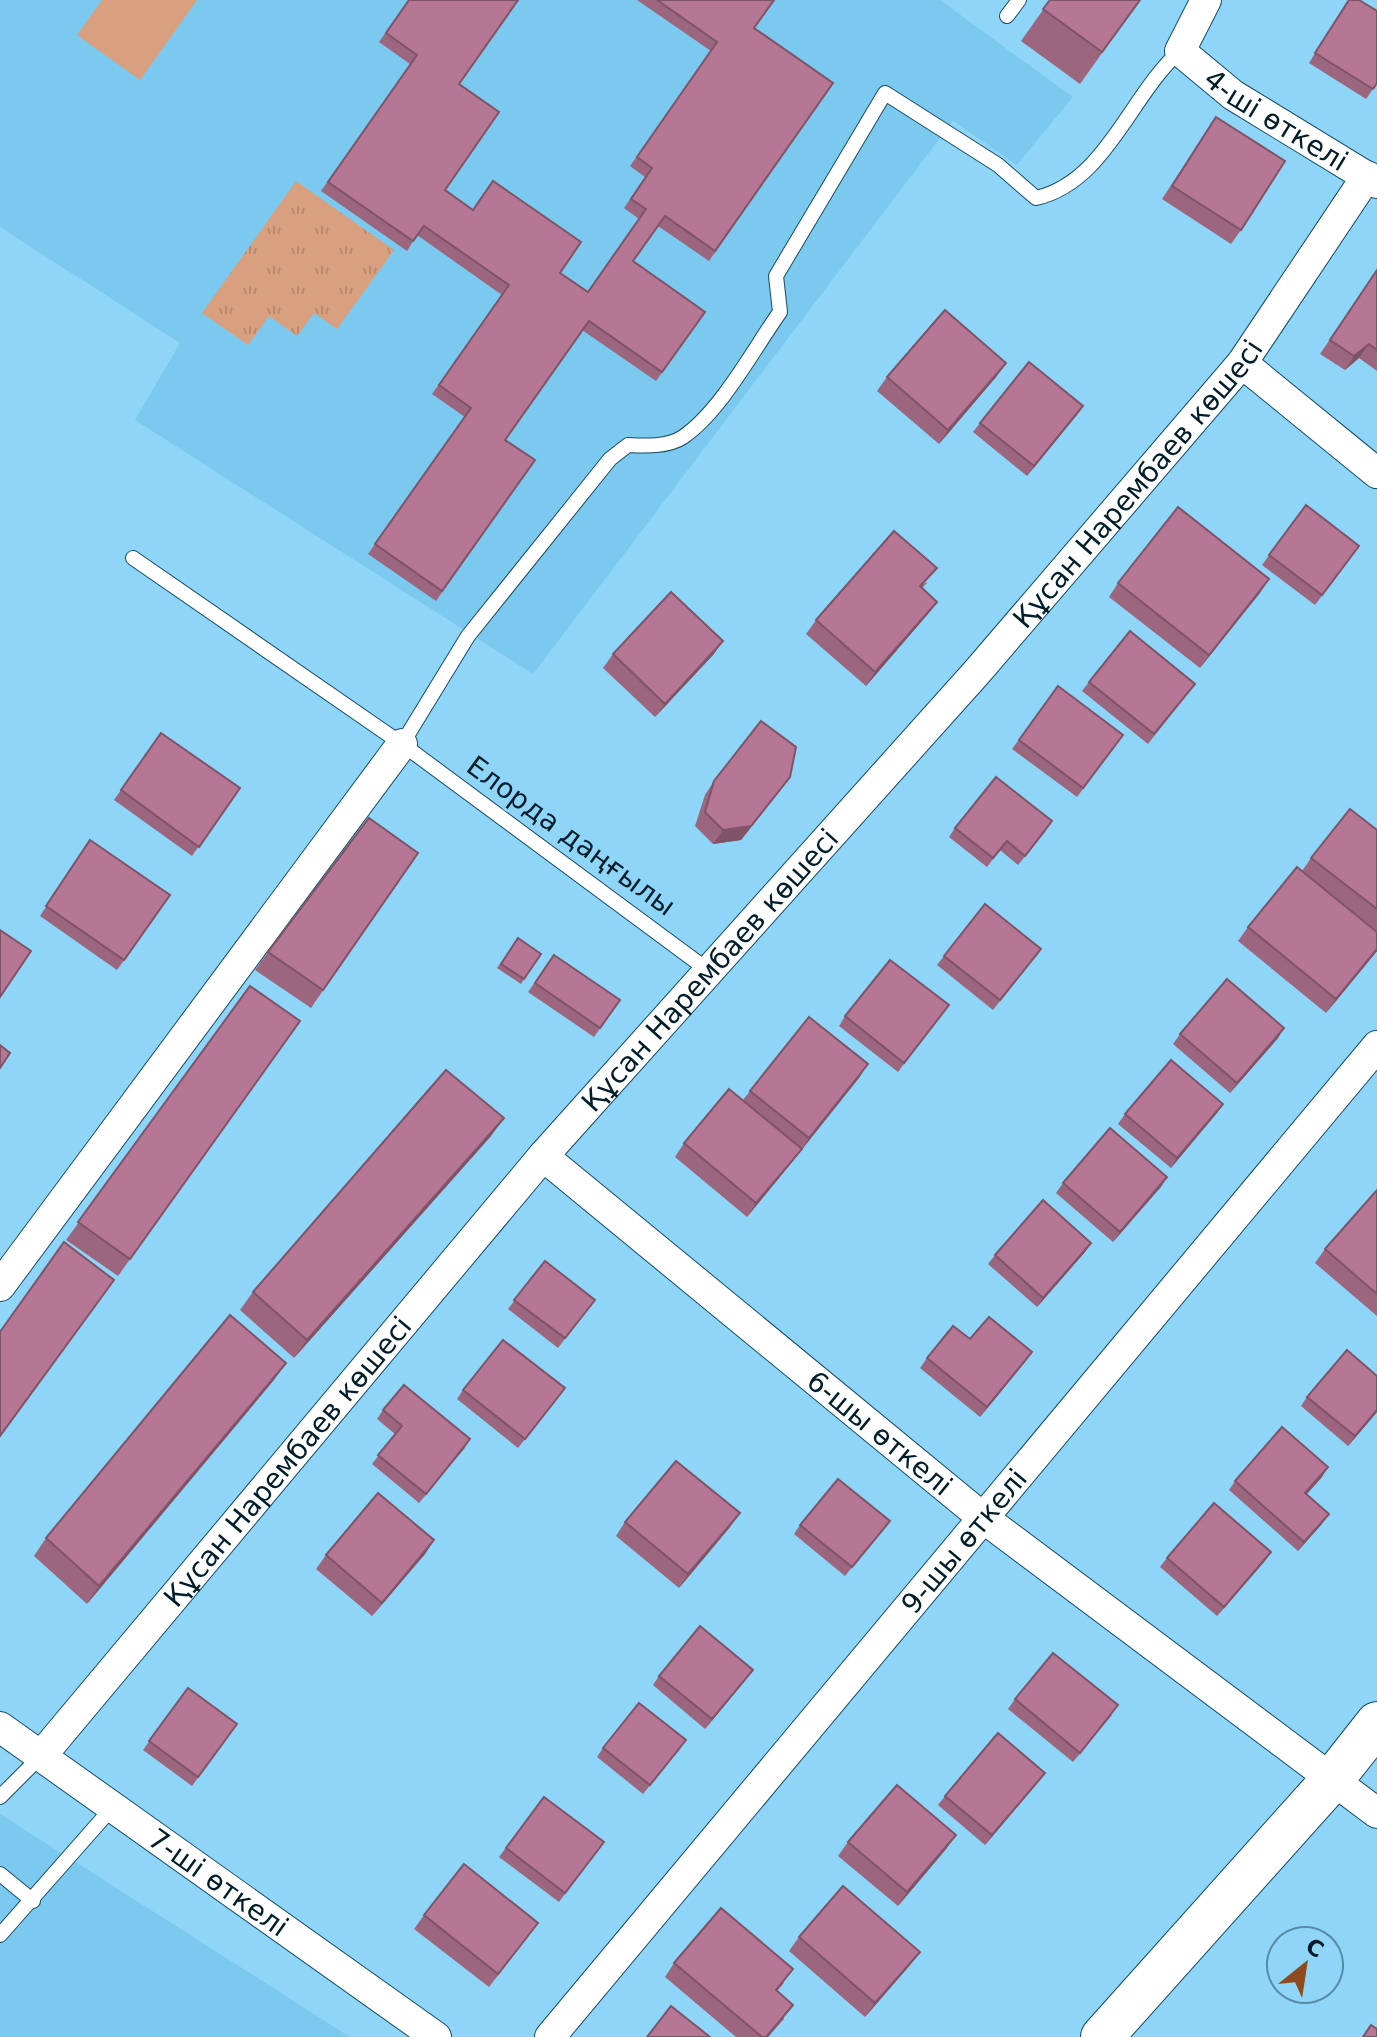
<svg xmlns="http://www.w3.org/2000/svg" width="1377" height="2037" viewBox="0 0 1377 2037" font-family="'DejaVu Sans',sans-serif">
<style>
.built{fill:#7bc9ee}
.grass{fill:url(#grass-tufts)}
.garden{fill:#d9a07f}
.lines{fill:none;stroke-linecap:round;stroke-linejoin:round}
.lane-casing{stroke:#154c64;stroke-width:16}
.street-casing{stroke:#154c64;stroke-width:32}
.secondary-casing{stroke:#154c64;stroke-width:44}
.lane{stroke:#fff;stroke-width:14}
.street{stroke:#fff;stroke-width:30}
.secondary{stroke:#fff;stroke-width:42}
.wall{fill:#9c667f}
.shaded-wall{fill:#7f5368}
.building{fill:#b57794;stroke:#7f5368;stroke-width:2}
.labels{text-anchor:middle;dominant-baseline:central;stroke-width:6;stroke-linejoin:round;paint-order:stroke}
.street-label{font-size:28px;fill:#011d2a;stroke:#8fd5f8}
</style>
<defs>
<pattern id="grass-tufts" width="24" height="20" patternUnits="userSpaceOnUse" patternTransform="scale(2)"><rect width="24" height="20" fill="#d9a07f"/><path d="M3 7l-1-3M5 7V3M7 7l1-3M15 17l-1-3M17 17v-4M19 17l1-3" fill="none" stroke="#b8896e"/></pattern>
</defs>
<rect width="100%" height="100%" fill="#8fd5f8"/>
<g class="built">
<polygon points="0,0 940,0 1073,97 1017,165 953,121 533,674 135,420 180,343 0,227"/>
<polygon points="0,1814 69,1858 350,2037 0,2037"/>
</g>
<polygon class="grass" points="296,181 394,250 337,329 314,313 297,336 269,316 248,345 202,313"/>
<polygon class="garden" points="102,0 197,0 140,80 77,35"/>
<g class="lines">
<defs>
<g id="lane">
<polyline points="1007,16 1019,0"/>
<polyline points="133,558 402,744 709,971"/>
<path d="M402,744L468,636L610,459L628,445C645,446 668,447 683,437C721,411 753,350 780,312L776,276L885,93L998,165L1036,198C1106,182 1130,95 1180,51"/>
<polyline points="0,1797 41,1756"/>
<polyline points="0,1874 33,1901"/>
<polyline points="0,1935 112,1808"/>
</g>
<g id="street">
<path id="s1" d="M1206,0L1180,51L1233,95L1377,183"/>
<polyline points="1242,363 1377,473"/>
<path id="s2" d="M543,1156L982,1517L1377,1813"/>
<polyline points="0,1286 402,744"/>
<path id="s3" d="M0,1727L436,2037"/>
<path id="s4" d="M41,1756L543,1156L977,672L1242,363L1367,176"/>
<path id="s5" d="M550,2037L1377,1046"/>
</g>
<polyline id="secondary" points="1102,2037 1332,1780 1377,1723"/>
</defs>
<use href="#lane" class="lane-casing"/>
<use href="#street" class="street-casing"/>
<use href="#secondary" class="secondary-casing"/>
<use href="#lane" class="lane"/>
<use href="#street" class="street"/>
<use href="#secondary" class="secondary"/>
</g>
<g class="wall">
<polygon points="409,0 459,84 445,190 588,292 639,219 624,208 645,177 630,166 711,51 637,0 774,0 754,28 833,83 709,261 658,226 633,261 705,312 656,381 582,330 505,440 535,460 436,601 368,554 465,417 432,394 502,295 417,235 407,251 321,191 410,64 379,42"/>
<polygon points="1050,0 1140,0 1080,84 1021,41"/>
<polygon points="1348,0 1377,83 1366,99 1309,63"/>
<polygon points="1216,117 1241,230 1231,244 1162,199"/>
<polygon points="1377,270 1377,371 1359,358 1345,370 1320,354"/>
<polygon points="1006,363 996,377 939,444 877,391 887,377"/>
<polygon points="1083,406 1027,476 973,432 980,423"/>
<polygon points="1306,505 1359,546 1315,605 1262,565"/>
<polygon points="1269,579 1200,668 1109,597 1118,583"/>
<polygon points="928,582 922,588 937,602 927,615 866,686 806,634 816,620"/>
<polygon points="723,641 713,655 655,717 603,668 613,654"/>
<polygon points="1089,682 1188,693 1148,744 1082,691"/>
<polygon points="1058,686 1123,735 1077,797 1012,749"/>
<polygon points="161,733 240,788 192,856 114,800"/>
<polygon points="714,781 780,791 741,840 713,844 695,826 705,795"/>
<polygon points="955,828 1046,831 1018,865 1000,850 987,867 949,837"/>
<polygon points="1377,830 1377,931 1338,901 1377,951 1326,1013 1238,941 1248,927 1302,871 1311,858"/>
<polygon points="90,840 170,895 117,970 40,916"/>
<polygon points="418,853 311,1008 255,970 268,952"/>
<polygon points="518,938 541,954 521,984 497,968"/>
<polygon points="1041,949 993,1010 937,965 944,956"/>
<polygon points="554,955 620,1000 594,1037 528,992"/>
<polygon points="250,986 300,1021 118,1276 66,1240"/>
<polygon points="949,1005 898,1072 839,1026 845,1016"/>
<polygon points="1180,1034 1278,1038 1230,1093 1173,1044"/>
<polygon points="868,1064 792,1162 747,1217 675,1157 684,1143 743,1100 750,1091"/>
<polygon points="1223,1104 1171,1168 1118,1124 1125,1114"/>
<polygon points="491,1136 294,1358 240,1310 253,1292"/>
<polygon points="1167,1177 1113,1242 1056,1193 1063,1183"/>
<polygon points="1377,1190 1377,1316 1315,1263 1325,1249"/>
<polygon points="1085,1252 1037,1307 988,1264 995,1255"/>
<polygon points="545,1261 588,1309 558,1348 508,1309"/>
<polygon points="970,1339 1032,1352 980,1417 920,1368 927,1358"/>
<polygon points="286,1363 273,1381 87,1604 34,1556 46,1538"/>
<polygon points="1377,1376 1377,1412 1348,1446 1301,1406 1307,1397"/>
<polygon points="565,1388 518,1448 457,1399 463,1390"/>
<polygon points="383,1410 470,1439 419,1503 372,1464 395,1434 377,1419"/>
<polygon points="1322,1477 1306,1494 1329,1514 1298,1551 1229,1490 1235,1481"/>
<polygon points="890,1521 845,1576 794,1534 800,1525"/>
<polygon points="625,1522 730,1527 679,1588 616,1536"/>
<polygon points="434,1540 425,1554 372,1616 316,1569 326,1555"/>
<polygon points="1271,1552 1217,1616 1160,1567 1167,1558"/>
<polygon points="753,1670 705,1729 653,1685 659,1676"/>
<polygon points="188,1688 237,1724 192,1786 143,1750"/>
<polygon points="1015,1699 1112,1715 1073,1762 1008,1709"/>
<polygon points="603,1748 680,1749 643,1794 597,1757"/>
<polygon points="1038,1782 985,1845 938,1805 945,1796"/>
<polygon points="544,1797 604,1842 559,1902 499,1857"/>
<polygon points="956,1835 946,1849 898,1906 838,1856 848,1842"/>
<polygon points="424,1915 528,1937 489,1987 414,1929"/>
<polygon points="799,1937 920,1952 910,1965 865,2017 789,1951"/>
<polygon points="674,1963 784,1983 777,1991 784,2019 768,2037 736,2037 665,1977"/>
</g>
<g class="shaded-wall">
<polygon points="1369,344 1359,358 1345,370 1354,356"/>
<polygon points="1006,363 996,377 939,444 948,430"/>
<polygon points="1083,406 1076,416 1027,476 1034,466"/>
<polygon points="1269,579 1260,593 1200,668 1209,655"/>
<polygon points="937,602 927,615 866,686 875,672"/>
<polygon points="723,641 713,655 655,717 665,704"/>
<polygon points="790,777 741,840 713,844 723,830"/>
<polygon points="1377,949 1377,951 1326,1013 1336,999"/>
<polygon points="1284,1028 1278,1038 1230,1093 1237,1083"/>
<polygon points="868,1064 859,1078 800,1152 809,1138"/>
<polygon points="1223,1104 1217,1113 1171,1168 1177,1158"/>
<polygon points="504,1118 491,1136 294,1358 307,1340"/>
<polygon points="802,1149 792,1162 747,1217 756,1203"/>
<polygon points="1167,1177 1161,1187 1113,1242 1120,1232"/>
<polygon points="1091,1243 1085,1252 1037,1307 1043,1298"/>
<polygon points="1032,1352 1025,1362 980,1417 987,1407"/>
<polygon points="286,1363 273,1381 87,1604 99,1586"/>
<polygon points="1377,1410 1377,1412 1348,1446 1355,1436"/>
<polygon points="470,1439 464,1449 419,1503 426,1494"/>
<polygon points="1328,1467 1322,1477 1299,1503 1305,1493"/>
<polygon points="740,1513 730,1527 679,1588 688,1574"/>
<polygon points="1329,1514 1322,1524 1298,1551 1304,1542"/>
<polygon points="434,1540 425,1554 372,1616 382,1603"/>
<polygon points="1271,1552 1265,1561 1217,1616 1224,1607"/>
<polygon points="753,1670 746,1679 705,1729 712,1719"/>
<polygon points="1045,1773 1038,1782 985,1845 992,1835"/>
<polygon points="956,1835 946,1849 898,1906 907,1892"/>
<polygon points="920,1952 910,1965 865,2017 875,2003"/>
<polygon points="793,2005 768,2037 766,2037"/>
</g>
<g class="building">
<polygon points="409,0 518,0 459,84 499,112 445,190 473,210 493,181 581,242 560,273 588,292 646,209 631,199 652,168 637,157 717,42 657,0 774,0 754,28 833,83 715,251 665,216 633,261 705,312 662,372 589,321 505,440 535,460 442,591 375,544 471,408 439,385 509,285 424,226 413,241 328,182 417,55 386,33"/>
<polygon points="1050,0 1140,0 1102,52 1043,9"/>
<polygon points="1349,0 1359,0 1377,11 1377,83 1373,89 1315,53"/>
<polygon points="1216,117 1285,161 1241,230 1172,186"/>
<polygon points="1377,270 1377,350 1369,344 1354,356 1330,340"/>
<polygon points="945,310 1006,363 948,430 887,377"/>
<polygon points="1029,362 1083,406 1034,466 980,423"/>
<polygon points="1306,505 1359,546 1322,595 1269,555"/>
<polygon points="1178,507 1269,579 1209,655 1118,583"/>
<polygon points="894,531 937,568 920,586 937,602 875,672 816,620"/>
<polygon points="671,592 723,641 665,704 613,654"/>
<polygon points="1130,631 1195,684 1154,734 1089,682"/>
<polygon points="1058,686 1123,735 1083,788 1019,740"/>
<polygon points="761,721 796,747 790,777 751,826 723,830 705,812 714,781"/>
<polygon points="161,733 240,788 199,847 121,790"/>
<polygon points="996,777 1052,821 1025,856 1007,841 993,858 955,828"/>
<polygon points="1350,809 1377,830 1377,909 1311,858"/>
<polygon points="369,818 418,853 323,990 268,952"/>
<polygon points="90,840 170,895 124,960 46,906"/>
<polygon points="1297,867 1377,932 1377,949 1336,999 1248,927"/>
<polygon points="985,904 1041,949 1000,1000 944,956"/>
<polygon points="0,930 31,951 0,997"/>
<polygon points="518,938 541,954 524,979 501,964"/>
<polygon points="554,955 620,1000 600,1028 535,983"/>
<polygon points="890,960 949,1005 904,1063 845,1016"/>
<polygon points="1227,979 1284,1028 1237,1083 1180,1034"/>
<polygon points="250,986 300,1021 130,1259 78,1222"/>
<polygon points="809,1017 868,1064 809,1138 750,1091"/>
<polygon points="0,1045 10,1053 0,1068"/>
<polygon points="1171,1060 1223,1104 1177,1158 1125,1114"/>
<polygon points="446,1070 504,1118 307,1340 253,1292"/>
<polygon points="729,1089 802,1149 756,1203 684,1143"/>
<polygon points="1110,1128 1167,1177 1120,1232 1063,1183"/>
<polygon points="1377,1190 1377,1294 1325,1249"/>
<polygon points="1043,1200 1091,1243 1043,1298 995,1255"/>
<polygon points="64,1242 114,1280 0,1436 0,1332"/>
<polygon points="545,1261 595,1300 565,1338 514,1300"/>
<polygon points="230,1315 286,1363 99,1586 46,1538"/>
<polygon points="989,1317 1032,1352 987,1407 927,1358 953,1326 970,1339"/>
<polygon points="503,1340 565,1388 525,1439 463,1390"/>
<polygon points="1347,1350 1377,1376 1377,1410 1355,1436 1307,1397"/>
<polygon points="404,1385 470,1439 426,1494 378,1455 402,1426 383,1410"/>
<polygon points="1282,1427 1328,1467 1305,1493 1329,1514 1304,1542 1235,1481"/>
<polygon points="676,1461 740,1513 688,1574 625,1522"/>
<polygon points="838,1479 890,1521 852,1567 800,1525"/>
<polygon points="378,1493 434,1540 382,1603 326,1555"/>
<polygon points="1214,1503 1271,1552 1224,1607 1167,1558"/>
<polygon points="700,1626 753,1670 712,1719 659,1676"/>
<polygon points="1053,1653 1118,1705 1080,1753 1015,1699"/>
<polygon points="188,1688 237,1724 198,1777 149,1741"/>
<polygon points="639,1703 686,1740 650,1785 603,1748"/>
<polygon points="998,1733 1045,1773 992,1835 945,1796"/>
<polygon points="897,1785 956,1835 907,1892 848,1842"/>
<polygon points="544,1797 604,1842 565,1893 506,1848"/>
<polygon points="464,1864 538,1923 498,1974 424,1915"/>
<polygon points="843,1886 920,1952 875,2003 799,1937"/>
<polygon points="721,1908 793,1969 776,1990 793,2005 766,2037 762,2037 674,1963"/>
<polygon points="671,2006 710,2037 647,2037"/>
<polygon points="1371,2025 1377,2029 1377,2037 1363,2037"/>
</g>
<g class="labels">
<g class="street-label">
<text stroke="none"><textPath href="#s1" startOffset="176">4-ші өткелі</textPath></text>
<text stroke="none"><textPath href="#s4" startOffset="1680">Құсан Нарембаев көшесі</textPath></text>
<text transform="translate(571 836) rotate(36)">Елорда даңғылы</text>
<text stroke="none"><textPath href="#s4" startOffset="1032">Құсан Нарембаев көшесі</textPath></text>
<text stroke="none"><textPath href="#s2" startOffset="436">6-шы өткелі</textPath></text>
<text stroke="none"><textPath href="#s4" startOffset="384">Құсан Нарембаев көшесі</textPath></text>
<text stroke="none"><textPath href="#s5" startOffset="646">9-шы өткелі</textPath></text>
<text stroke="none"><textPath href="#s3" startOffset="268">7-ші өткелі</textPath></text>
</g>
</g>
<g transform="translate(1305 1965) rotate(30)"><circle r="38" fill="#8fd5f8" stroke="#568ba6" stroke-width="2"/>
<path d="M0-6L14 30L0 20L-14 30Z" fill="#8e4a1d"/>
<text y="-12" font-size="22" font-weight="bold" text-anchor="middle" fill="#011d2a">С</text>
</g>
</svg>
